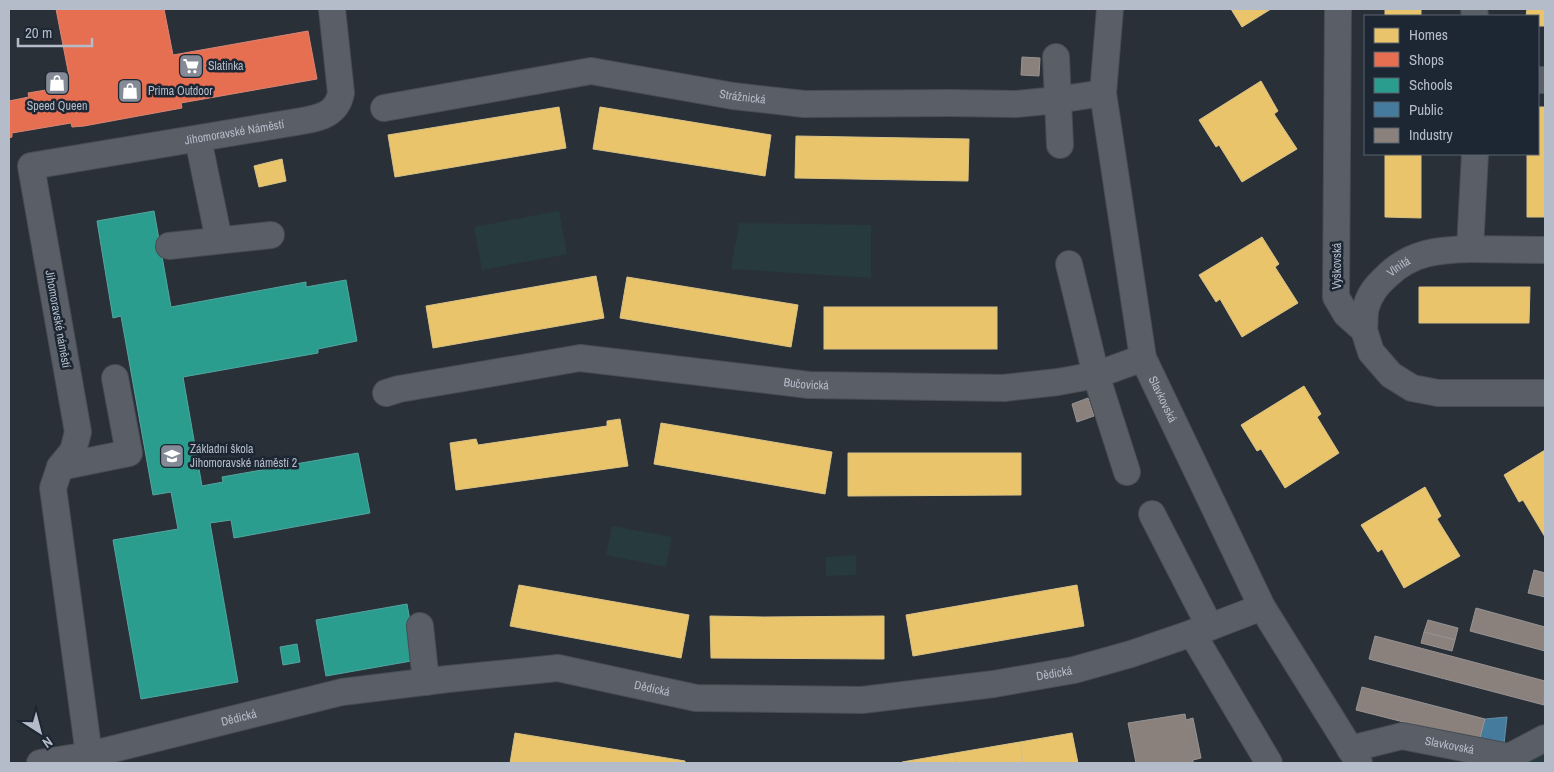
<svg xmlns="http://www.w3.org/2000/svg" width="1554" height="772" viewBox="0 0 1554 772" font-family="'Archivo Narrow',sans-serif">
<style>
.green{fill:#273a3e}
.homes{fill:#e9c46a;stroke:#d9c286}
.shops{fill:#e76f51;stroke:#d88675}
.schools{fill:#2a9d8f;stroke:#53a6a0}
.public{fill:#457b9d;stroke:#668eaa}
.industry{fill:#8a817c;stroke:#979393}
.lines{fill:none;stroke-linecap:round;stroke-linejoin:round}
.minor-casing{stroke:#484c53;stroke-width:28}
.minor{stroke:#5a5e66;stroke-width:26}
.labels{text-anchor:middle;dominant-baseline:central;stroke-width:5;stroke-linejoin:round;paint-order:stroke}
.poi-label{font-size:12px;fill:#b4bcc9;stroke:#1d2633;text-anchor:start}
.street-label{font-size:12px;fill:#b4bcc9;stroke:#1d2633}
</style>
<rect width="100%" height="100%" fill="#2a3038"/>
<g class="green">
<polygon points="559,211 567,254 482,270 474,227"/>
<polygon points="739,223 871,225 871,278 731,269"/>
<polygon points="612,526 672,537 666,567 606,555"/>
<polygon points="856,555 856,575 826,576 826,557"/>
<polygon points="1545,744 1545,763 1510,763"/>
</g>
<g class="homes">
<polygon points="1231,9 1271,9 1242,27"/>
<rect x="1385" y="9" width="36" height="7"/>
<polygon points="1527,9 1545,9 1545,26 1538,26 1538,16 1526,16"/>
<polygon points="1261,81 1278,111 1274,114 1297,149 1242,182 1219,145 1216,147 1199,120"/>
<polygon points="559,107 566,148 395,177 388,135"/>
<polygon points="600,107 771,135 765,176 593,149"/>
<polygon points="1538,107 1545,107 1545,217 1527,217 1527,154 1538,154"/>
<polygon points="796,136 969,139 968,181 795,178"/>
<polygon points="1385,154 1421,154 1421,218 1385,217"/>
<polygon points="282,159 286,181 259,187 254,166"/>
<polygon points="1262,237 1279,264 1275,267 1298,303 1242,337 1220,299 1216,302 1199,275"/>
<polygon points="596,276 604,318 433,348 426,306"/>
<polygon points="627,277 798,305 791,347 620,318"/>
<polygon points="1419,287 1530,287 1529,323 1419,323"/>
<rect x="824" y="307" width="173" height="42"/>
<polygon points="1304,386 1321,414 1317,417 1339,453 1285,488 1261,449 1257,451 1241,425"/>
<polygon points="620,419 628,466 456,490 450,443 476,439 478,445 607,426 607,421"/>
<polygon points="661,423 832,452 825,494 654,464"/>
<polygon points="1545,450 1545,537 1523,500 1519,502 1504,475"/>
<polygon points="848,453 1021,453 1021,495 848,496"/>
<polygon points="1425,487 1441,516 1437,519 1460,556 1404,588 1382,549 1378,552 1361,525"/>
<polygon points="519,585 689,615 681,658 510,626"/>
<polygon points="1077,585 1084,626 913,656 906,615"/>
<polygon points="710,616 764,617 884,616 884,659 711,658"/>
<polygon points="515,733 685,761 685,763 510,763"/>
<polygon points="1072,733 1078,763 1023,763 1020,742"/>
<polygon points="1020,742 1023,763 956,763 955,753"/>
<polygon points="955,753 956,763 902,763 902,762"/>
</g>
<polygon class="shops" points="56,9 164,9 173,55 308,31 317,79 181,103 182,108 84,126 72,127 71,123 12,133 12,137 9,138 9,101 29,97 28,93 46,90 51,83 68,80 67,77 69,76"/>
<g class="schools">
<polygon points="154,211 171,307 306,282 306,287 346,280 357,341 318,349 318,353 183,377 202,486 223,482 222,477 358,453 370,513 234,538 231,520 210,523 238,682 141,699 113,540 178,529 171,492 153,495 121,316 113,318 97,221"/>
<polygon points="407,604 417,660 326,676 316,620"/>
<polygon points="297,644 300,662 283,665 280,647"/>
</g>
<polygon class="public" points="1507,717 1504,744 1479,741 1485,719"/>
<g class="industry">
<polygon points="1022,57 1040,58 1039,76 1021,75"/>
<polygon points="1088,398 1094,416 1077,422 1072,404"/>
<polygon points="1534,570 1545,573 1545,597 1528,593"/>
<polygon points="1476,608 1545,627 1545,651 1470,631"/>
<polygon points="1428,620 1458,628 1455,640 1424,632"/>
<polygon points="1424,632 1455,640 1452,651 1421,643"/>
<polygon points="1375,636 1545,681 1544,705 1369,659"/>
<polygon points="1362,687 1485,719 1479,741 1356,710"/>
<polygon points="1185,714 1186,720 1193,718 1201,758 1193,760 1193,763 1136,763 1128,723"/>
</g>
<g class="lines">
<defs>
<g id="minor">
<path id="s1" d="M1110,9L1103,93L1143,358L1262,607L1359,763"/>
<polyline points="1338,9 1336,297 1346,314 1364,330 1371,352 1391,375 1412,388 1438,393 1545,393"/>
<polyline points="1474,9 1475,16"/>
<polyline points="1056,57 1060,145"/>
<polyline points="1538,80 1545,80"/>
<path id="s2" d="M384,108L591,71L733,96L804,104L950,103L1016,104L1057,100L1103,93"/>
<polyline points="198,139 219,240"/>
<polyline points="1475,154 1470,249 1545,250"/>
<polyline points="169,246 271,235"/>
<polyline points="1069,264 1096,375 1127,472"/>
<path id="s3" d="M1364,330C1365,322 1364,314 1366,307C1370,293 1377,285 1388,275C1412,252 1438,250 1470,249"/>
<path id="s4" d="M386,393L399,389L580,358L809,385L1004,388L1058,382L1096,375L1143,358"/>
<polyline points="60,467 129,453 115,378"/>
<polyline points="1152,514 1210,627"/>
<polyline points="420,626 426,682"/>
<polyline points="1192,633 1269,763"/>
<path id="s5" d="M1350,749L1402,736L1509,757L1545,738"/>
<path id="s6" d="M89,755L53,488L60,467L73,451L78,432L31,166L302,121C320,118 337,114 341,93L332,9"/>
<path id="s7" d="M40,763L89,755L342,692L448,679L558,668L696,698L862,700L994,684L1074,670L1131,654L1210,627L1262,607"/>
</g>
</defs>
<use href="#minor" class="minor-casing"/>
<use href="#minor" class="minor"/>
</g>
<defs>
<symbol id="supermarket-square" viewBox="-11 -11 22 22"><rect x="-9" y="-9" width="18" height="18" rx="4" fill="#848b96" stroke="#1d2633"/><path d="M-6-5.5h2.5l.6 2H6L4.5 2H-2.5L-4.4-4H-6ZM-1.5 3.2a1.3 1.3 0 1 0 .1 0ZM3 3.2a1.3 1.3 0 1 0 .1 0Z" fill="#fff"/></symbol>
<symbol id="shop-square" viewBox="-11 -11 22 22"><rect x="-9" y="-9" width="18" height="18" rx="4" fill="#848b96" stroke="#1d2633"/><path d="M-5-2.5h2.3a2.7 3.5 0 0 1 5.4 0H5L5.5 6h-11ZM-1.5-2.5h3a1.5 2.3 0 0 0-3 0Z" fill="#fff"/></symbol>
<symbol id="school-square" viewBox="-11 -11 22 22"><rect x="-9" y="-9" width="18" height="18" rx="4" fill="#848b96" stroke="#1d2633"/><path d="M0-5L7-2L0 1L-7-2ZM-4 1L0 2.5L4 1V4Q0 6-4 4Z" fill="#fff"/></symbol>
</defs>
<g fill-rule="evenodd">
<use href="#supermarket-square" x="177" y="52" width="28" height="28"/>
<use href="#shop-square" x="43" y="69" width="28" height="28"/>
<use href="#shop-square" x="116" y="77" width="28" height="28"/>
<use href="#school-square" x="158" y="442" width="28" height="28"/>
</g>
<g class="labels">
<g class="poi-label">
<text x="208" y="66">Slatinka</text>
<text x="148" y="91">Prima Outdoor</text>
<text x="57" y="106" text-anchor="middle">Speed Queen</text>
<text x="190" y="449">Základní škola<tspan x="190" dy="14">Jihomoravské náměstí 2</tspan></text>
</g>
<g class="street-label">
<text stroke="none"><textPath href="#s2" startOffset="364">Strážnická</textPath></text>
<text stroke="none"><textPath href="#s6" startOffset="808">Jihomoravské Náměstí</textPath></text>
<text transform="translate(1337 266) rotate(-90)">Vyškovská</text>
<text stroke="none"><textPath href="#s3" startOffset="76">Vlnitá</textPath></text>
<text transform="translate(58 319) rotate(80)">Jihomoravské náměstí</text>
<text stroke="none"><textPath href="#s4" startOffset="425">Bučovická</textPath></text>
<text stroke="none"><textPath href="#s1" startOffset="398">Slavkovská</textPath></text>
<text stroke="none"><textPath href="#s7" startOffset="1029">Dědická</textPath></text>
<text stroke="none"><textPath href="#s7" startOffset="624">Dědická</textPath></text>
<text stroke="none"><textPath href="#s7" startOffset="204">Dědická</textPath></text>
<text stroke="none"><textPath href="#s5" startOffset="102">Slavkovská</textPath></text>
</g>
</g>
<rect width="1554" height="772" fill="none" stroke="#b4bcc9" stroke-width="20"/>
<rect x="1364" y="15" width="175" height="140" fill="#1d2633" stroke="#59626f"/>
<rect x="1374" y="28" width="25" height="15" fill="#e9c46a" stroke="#59626f"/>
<text x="1409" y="40" font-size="15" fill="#b4bcc9">Homes</text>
<rect x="1374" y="52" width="25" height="15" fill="#e76f51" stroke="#59626f"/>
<text x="1409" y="65" font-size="15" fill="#b4bcc9">Shops</text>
<rect x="1374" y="78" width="25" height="15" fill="#2a9d8f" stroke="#59626f"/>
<text x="1409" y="90" font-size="15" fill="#b4bcc9">Schools</text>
<rect x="1374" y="102" width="25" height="15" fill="#457b9d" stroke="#59626f"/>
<text x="1409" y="115" font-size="15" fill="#b4bcc9">Public</text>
<rect x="1374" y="128" width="25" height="15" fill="#8a817c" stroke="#59626f"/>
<text x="1409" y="140" font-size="15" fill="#b4bcc9">Industry</text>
<g transform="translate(40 732) rotate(144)" stroke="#1d2633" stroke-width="4" paint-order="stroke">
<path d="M0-4L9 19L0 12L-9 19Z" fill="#b4bcc9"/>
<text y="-8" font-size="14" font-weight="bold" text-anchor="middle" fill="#b4bcc9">N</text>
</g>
<path d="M18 38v8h74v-8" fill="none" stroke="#b4bcc9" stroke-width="2.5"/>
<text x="25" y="38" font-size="15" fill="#b4bcc9" stroke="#1d2633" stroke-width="4" paint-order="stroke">20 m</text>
</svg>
